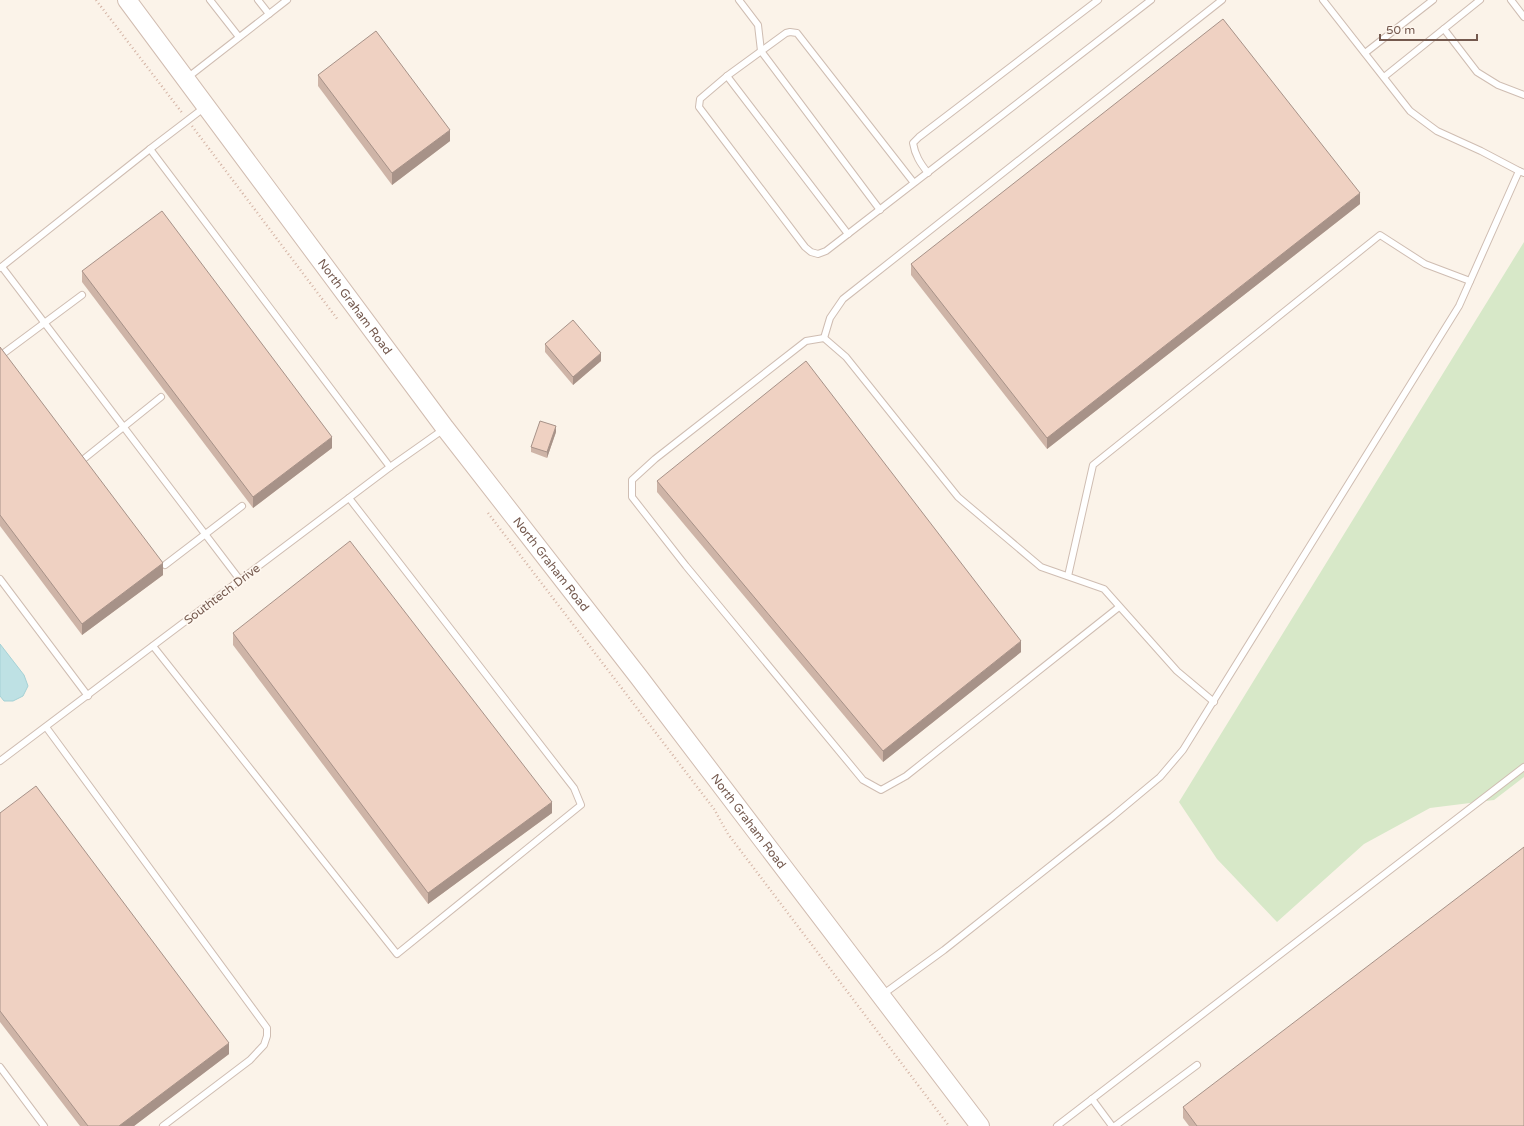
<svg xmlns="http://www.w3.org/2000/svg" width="1524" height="1126" viewBox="0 0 1524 1126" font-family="'Varela Round',sans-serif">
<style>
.green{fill:#d7e8c8}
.water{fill:#bee1e4;stroke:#a5d1d5}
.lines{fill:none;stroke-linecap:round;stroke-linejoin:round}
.lane-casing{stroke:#cfbdb2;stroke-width:8}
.secondary-casing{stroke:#d1bcb0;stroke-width:20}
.path{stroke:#d4b4a5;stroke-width:2.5;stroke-dasharray:1 3;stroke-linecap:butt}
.lane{stroke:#fff;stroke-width:6}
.secondary{stroke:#fff;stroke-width:18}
.wall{fill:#ceb4a7}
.shaded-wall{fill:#a79288}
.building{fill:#efd1c2;stroke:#a79288}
.labels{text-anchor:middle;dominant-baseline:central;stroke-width:3.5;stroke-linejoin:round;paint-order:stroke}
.street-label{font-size:12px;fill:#74594e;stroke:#fef7ef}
</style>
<rect width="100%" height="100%" fill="#fbf3e9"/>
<polygon class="green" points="1524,242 1524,777 1494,800 1430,808 1364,844 1277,922 1217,859 1179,802"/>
<polygon class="water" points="0,644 24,675 28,686 23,696 13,701 4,701 0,696"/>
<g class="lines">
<defs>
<g id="lane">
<polyline points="210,0 239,37"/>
<polyline points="258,0 269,14"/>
<polyline points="739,0 758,25 761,51 880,210"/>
<polyline points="1323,0 1410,111 1437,131 1481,151 1519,171"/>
<polyline points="1511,0 1524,17"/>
<polyline points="1444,29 1477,72 1498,85 1524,95"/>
<polyline points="1365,53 1433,0"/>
<polyline points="727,76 848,234"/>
<polyline points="1384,77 1480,0"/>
<polyline points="187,78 287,0"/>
<polyline points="150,149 205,107"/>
<path d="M928,173C920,163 915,155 913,143L919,137L1098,0"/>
<polyline points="914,183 797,33 790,32 786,33 727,76 707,93 700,99 699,107 702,111 805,247 811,252 818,254 826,251 1151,0"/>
<polyline points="2,267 240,580"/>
<polyline points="0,268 150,149 390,467"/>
<polyline points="824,338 830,318 843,299 1222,0"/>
<polyline points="4,353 82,295"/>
<polyline points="85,458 161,397"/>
<polyline points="165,565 242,506"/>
<polyline points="1068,576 1093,465 1380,235 1425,264 1470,281"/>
<polyline points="0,579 88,696"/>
<polyline points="1119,607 906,776 881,790 863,780 686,566 632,497 632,480 655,459 806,341 824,338 846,357 958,497 1041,567 1104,589 1177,671 1214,702"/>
<polyline points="153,646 397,954 581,805 574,788 349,498"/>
<polyline points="46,727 267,1028 267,1036 264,1045 250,1060 163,1126"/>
<polyline points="0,761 390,467 444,429"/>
<polyline points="882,995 944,950 1112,817 1160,777 1183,750 1459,306 1519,171 1524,173"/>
<polyline points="0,1067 44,1126"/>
<polyline points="1092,1099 1112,1126"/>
<polyline points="1057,1126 1524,767"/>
<polyline points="1115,1126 1197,1065"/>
</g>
<g id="secondary">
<path id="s1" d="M127,0L445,428L638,676L980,1126"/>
</g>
</defs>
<use href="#lane" class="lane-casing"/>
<use href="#secondary" class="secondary-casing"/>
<g class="path">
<polyline points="96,0 183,114"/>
<polyline points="192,126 338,320"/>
<polyline points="488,513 714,809 728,834 949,1126"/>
</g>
<use href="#lane" class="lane"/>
<use href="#secondary" class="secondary"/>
</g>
<g class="wall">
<polygon points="318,75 450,141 392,185 318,86"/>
<polygon points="1360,204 1047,449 911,275 911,264"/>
<polygon points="82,271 332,448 253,508 82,282"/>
<polygon points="545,344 601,361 573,385 545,352"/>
<polygon points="0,347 163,575 82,635 0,526"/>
<polygon points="556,432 547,458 531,452 531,447"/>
<polygon points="657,481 1021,652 883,762 657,492"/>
<polygon points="233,633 552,813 428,904 233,645"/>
<polygon points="0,813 229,1054 134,1126 80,1126 0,1022"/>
<polygon points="1183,1107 1524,1126 1189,1126 1183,1118"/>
</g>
<g class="shaded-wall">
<polygon points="450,130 450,141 392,185 392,173"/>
<polygon points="1360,193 1360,204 1047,449 1047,438"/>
<polygon points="601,353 601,361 573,385 573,377"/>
<polygon points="556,426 556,432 547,458 547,452"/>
<polygon points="332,437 332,448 253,508 253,497"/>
<polygon points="163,563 163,575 82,635 82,624"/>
<polygon points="1021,641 1021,652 883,762 883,751"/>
<polygon points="552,802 552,813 428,904 428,893"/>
<polygon points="229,1043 229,1054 134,1126 119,1126"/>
</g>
<g class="building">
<polygon points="1223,19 1360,193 1047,438 911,264"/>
<polygon points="376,31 450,130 392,173 318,75"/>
<polygon points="162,211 332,437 253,497 82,271"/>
<polygon points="573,320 601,353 573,377 545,344"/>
<polygon points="0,347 163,563 82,624 0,515"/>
<polygon points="806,361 1021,641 883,751 657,481"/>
<polygon points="540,421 556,426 547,452 531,447"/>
<polygon points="350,541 552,802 428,893 233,633"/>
<polygon points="36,786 229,1043 119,1126 88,1126 0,1011 0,813"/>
<polygon points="1524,847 1524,1126 1197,1126 1183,1107"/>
</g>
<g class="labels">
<g class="street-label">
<text stroke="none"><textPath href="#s1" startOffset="382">North Graham Road</textPath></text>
<text stroke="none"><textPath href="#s1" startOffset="706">North Graham Road</textPath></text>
<text transform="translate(222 594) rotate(-37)">Southtech Drive</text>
<text stroke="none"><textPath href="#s1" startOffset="1030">North Graham Road</textPath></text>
</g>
</g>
<path d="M1380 34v6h97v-6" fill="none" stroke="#74594e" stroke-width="2"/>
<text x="1386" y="34" font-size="12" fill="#74594e" stroke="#fef7ef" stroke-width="3" paint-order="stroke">50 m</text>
</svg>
